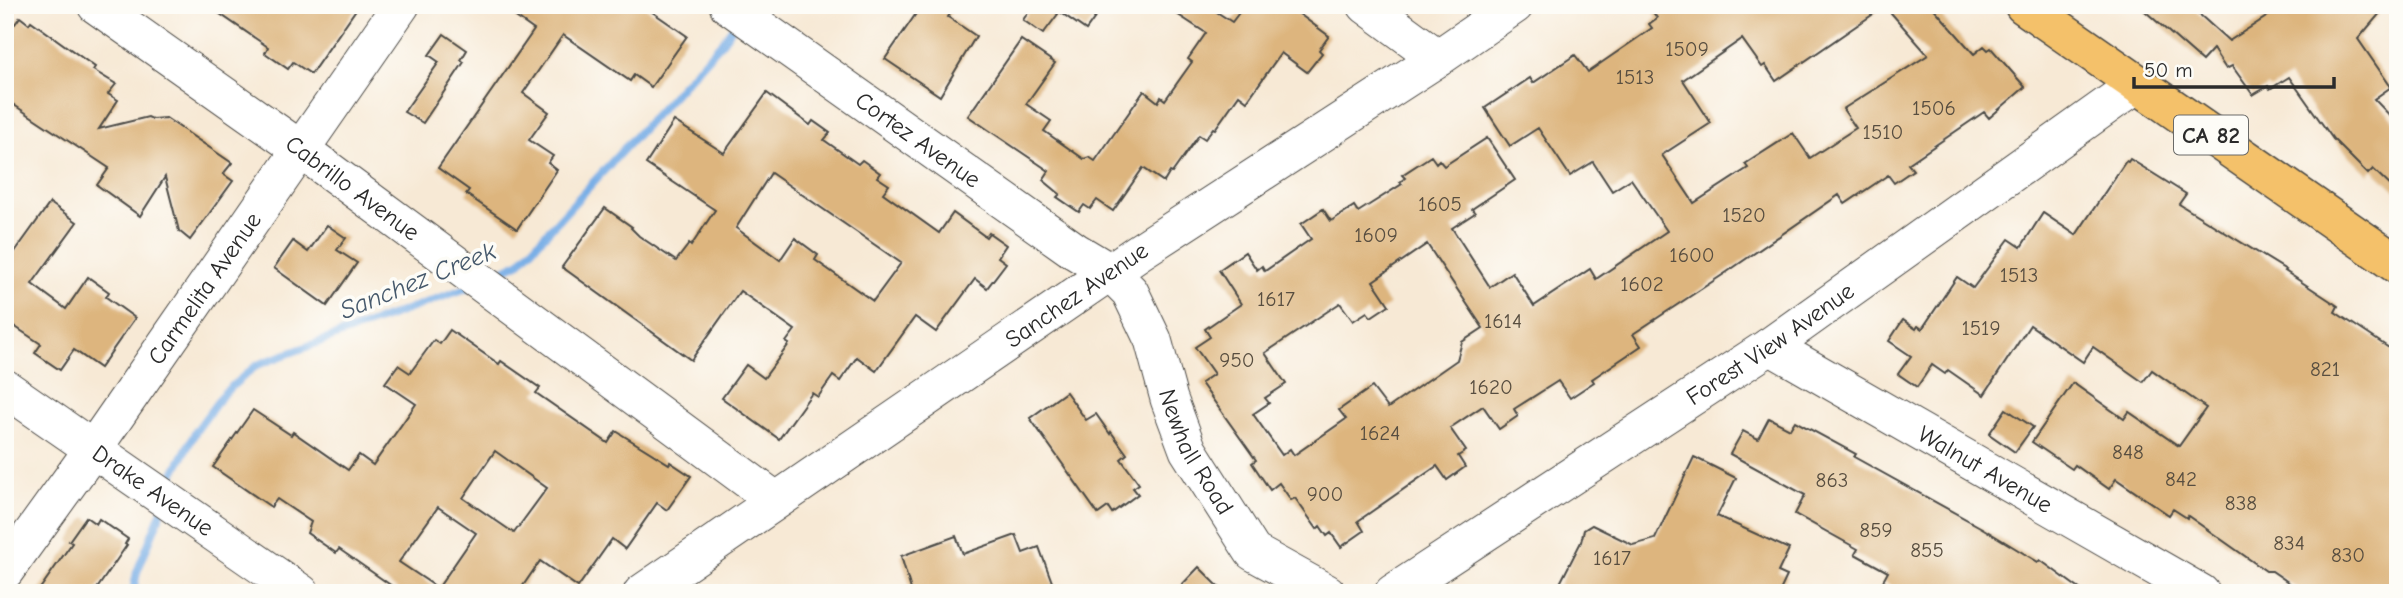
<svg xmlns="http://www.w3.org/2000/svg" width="2403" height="598" viewBox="0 0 2403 598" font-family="'Comic Neue',sans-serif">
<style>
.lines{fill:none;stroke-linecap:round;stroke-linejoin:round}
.stream{stroke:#78aee6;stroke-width:8}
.building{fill:#ddb57e;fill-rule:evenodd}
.minor-casing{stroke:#4a4844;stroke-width:39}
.major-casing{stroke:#4a4844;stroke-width:41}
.minor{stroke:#fff;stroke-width:37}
.major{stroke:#f4c16a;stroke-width:38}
.labels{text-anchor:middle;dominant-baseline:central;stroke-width:7;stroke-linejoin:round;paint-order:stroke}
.number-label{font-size:21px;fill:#584e40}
.shield{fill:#fdfcf7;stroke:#6a6a68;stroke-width:2}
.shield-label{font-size:23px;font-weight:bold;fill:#2b2b2b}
.street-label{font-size:24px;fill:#2b2b2b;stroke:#fdfcf7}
.water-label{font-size:26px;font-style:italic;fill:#46596c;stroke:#fdfcf7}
</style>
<rect width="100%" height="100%" fill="#fdfcf7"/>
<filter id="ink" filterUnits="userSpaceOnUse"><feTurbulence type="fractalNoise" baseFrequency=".0143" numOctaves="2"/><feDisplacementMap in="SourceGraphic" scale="14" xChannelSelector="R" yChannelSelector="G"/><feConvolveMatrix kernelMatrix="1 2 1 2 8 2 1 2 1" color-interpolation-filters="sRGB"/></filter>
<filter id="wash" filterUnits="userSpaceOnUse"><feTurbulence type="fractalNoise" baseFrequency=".00686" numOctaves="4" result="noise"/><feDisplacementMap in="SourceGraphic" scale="28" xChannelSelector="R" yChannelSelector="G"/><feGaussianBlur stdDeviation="1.57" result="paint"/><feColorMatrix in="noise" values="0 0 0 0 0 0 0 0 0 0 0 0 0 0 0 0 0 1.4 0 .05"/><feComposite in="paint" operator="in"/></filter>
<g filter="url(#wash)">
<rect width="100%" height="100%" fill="#f7e9d5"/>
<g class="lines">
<g class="stream">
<polyline points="490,277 520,262 722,42 737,21"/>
<polyline points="169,491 174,473 196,431 224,393 257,365 469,287"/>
<polyline points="133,593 137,572 162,510"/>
</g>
</g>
<g id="blocks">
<g class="building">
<polygon points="207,5 359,5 311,74 293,62 288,69 265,53 268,47"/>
<polygon points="499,5 642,5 687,36 651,87 634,75 630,81 563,35 523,93 549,112 529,140 553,156 548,163 557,170 517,229 466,194 469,190 438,168 534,30"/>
<polygon points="922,5 956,5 948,17 976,36 940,96 885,59"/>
<polygon points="1033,5 1045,5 1058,14 1043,34 1023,20"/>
<polygon points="1050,5 1104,5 1086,30"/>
<polygon points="1163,5 1206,5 1232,22 1245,5 1287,5 1329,36 1319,50 1322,53 1307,72 1281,53 1247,101 1239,95 1215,129 1213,128 1205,139 1199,135 1172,173 1170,172 1164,182 1143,168 1113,211 1097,200 1090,209 1084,205 1079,212 1057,197 1060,194 1043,180 1049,171 968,116 1021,40 1055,63 1026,104 1051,121 1044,131 1084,159 1089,157 1095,161 1144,91 1158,102 1161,97 1165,100 1192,62 1188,59 1206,33"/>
<path d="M1648,5H1931L1974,54L1984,46L1988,50L1991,48L2025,87L1989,118L1984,112L1908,164L1913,170L1894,183L1888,175L1845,204L1839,195L1727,272L1633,334L1641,346L1592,379L1594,382L1570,398L1558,381L1514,409L1518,416L1499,429L1483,406L1450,428L1466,451L1458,456L1465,467L1447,480L1437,466L1358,521L1364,531L1341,547L1331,533L1327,536L1320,526L1317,529L1295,498L1291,500L1279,483L1270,490L1252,463L1256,460L1201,383L1214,374L1195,347L1210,337L1205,329L1241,304L1219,270L1245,252L1257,270L1262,266L1265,271L1311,239L1301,224L1323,209L1331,221L1354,206L1358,212L1402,184L1400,182L1405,178L1402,175L1431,156L1436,163L1439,160L1444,166L1487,138L1515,180L1472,209L1475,213L1452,228L1490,287L1512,272L1534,306L1590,269L1596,279L1667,231L1631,179L1612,191L1593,162L1570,176L1538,128L1510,146L1485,108L1530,78L1533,83L1575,55L1588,72L1652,28L1649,24L1657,18ZM1885,6L1928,55L1843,109L1856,128L1810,158L1793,133L1745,164L1748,168L1694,203L1662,155L1711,123L1683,80L1742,39L1762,67L1765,65L1776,81ZM1427,244L1483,328L1462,342L1457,360L1388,408L1372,387L1339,410L1346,419L1294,455L1290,449L1282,455L1253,414L1269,403L1265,398L1286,384L1265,353L1340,303L1353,321L1367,312L1371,317L1389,305L1373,281Z"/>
<polygon points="2138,5 2189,5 2229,41 2285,5 2387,5 2358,39 2391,87 2374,99 2398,124 2398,193 2373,169 2368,174 2333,139 2289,77 2270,89 2268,86 2253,95 2232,66 2226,69 2213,49 2202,61"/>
<polygon points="20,17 29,24 31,21 95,67 93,70 116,84 108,94 118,100 99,129 148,117 152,119 166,118 232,163 223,174 233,181 190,240 179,231 165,177 140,216 97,185 109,168 5,99 5,18 15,24"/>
<polygon points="444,34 467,50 461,60 464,62 423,123 404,112 439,62 429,55"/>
<path d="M767,93L810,125L813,121L830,133L824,140L858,164L862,160L880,173L877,177L889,185L883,193L939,233L953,213L986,237L989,233L1006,245L998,257L1006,263L987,288L975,279L936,332L915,317L876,371L857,357L840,381L833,376L818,397L812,393L779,439L722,398L746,365L764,378L789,344L786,342L795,330L740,291L691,360L562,267L605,208L632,227L631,228L639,236L676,261L689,244L691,246L715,210L646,164L674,121L724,153ZM771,173L901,263L873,301L815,260L818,255L795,238L780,260L736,228Z"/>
<polygon points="2130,159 2186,194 2179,204 2286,270 2285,271 2338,306 2335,312 2398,354 2398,593 2304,593 2272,571 2266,571 2259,566 2188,516 2187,518 2173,509 2169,515 2116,479 2109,489 2075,465 2072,469 2032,442 2073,383 2124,419 2129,412 2179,446 2206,408 2152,370 2143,382 2093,347 2083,362 2030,325 1984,395 1948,370 1945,374 1932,365 1917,387 1898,374 1911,356 1889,341 1903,320 1916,329 1918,326 1922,329 1957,277 1973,288 2009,239 2021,247 2043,213 2076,235 2126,161 2128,162"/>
<polygon points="50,203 77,222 32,284 66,309 88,277 109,292 106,297 135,318 100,368 74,350 60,370 35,353 41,344 5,320 5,247 14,253"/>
<polygon points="327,225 346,238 337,250 357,263 327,306 274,268 293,241 308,252"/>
<path d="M450,330L499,364L501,361L540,388L536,393L608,443L616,431L669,464L670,462L691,476L667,510L657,503L625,549L612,539L578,587L540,561L518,593H402L339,549L336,553L307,533L311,522L277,499L271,507L213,467L253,410L291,435L293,432L348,470L359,455L373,465L416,404L385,383L398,365L410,373L434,340L440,344ZM495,451L547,488L514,533L463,498ZM438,507L476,533L438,588L399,562Z"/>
<polygon points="1066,392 1086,420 1096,414 1110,434 1111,432 1127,454 1121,459 1139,484 1133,488 1138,494 1112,513 1108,507 1098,514 1030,418"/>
<polygon points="2006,409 2033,427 2015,452 1989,434"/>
<polygon points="1769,418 1790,429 1795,421 1856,454 1854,457 1982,528 2038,562 2040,560 2085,593 1904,593 1883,581 1888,572 1855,554 1858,549 1795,514 1805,495 1730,454 1743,431 1758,439"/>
<polygon points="1694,457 1736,478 1717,516 1789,549 1778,572 1787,576 1779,593 1555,593 1581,542 1584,530 1592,525 1633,545 1655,539"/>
<polygon points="86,517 96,524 99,519 128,539 125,544 127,545 94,593 37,593 72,543 69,541"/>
<polygon points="1016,535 1023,553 1039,547 1056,593 912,593 901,556 956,536 963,554"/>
<polygon points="1199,567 1225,593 1174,593"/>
</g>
</g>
</g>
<g filter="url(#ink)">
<use href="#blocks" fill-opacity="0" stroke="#4a4844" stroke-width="2"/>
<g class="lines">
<defs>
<g id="minor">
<path id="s1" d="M96,5L300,149L775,500"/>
<path id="s2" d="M728,5L1075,251L1110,272L1130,292L1153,340L1169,399L1188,450L1253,552L1327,593"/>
<polyline points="1366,5 1438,58"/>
<path id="s3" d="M1770,346L2201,593"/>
<path id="s4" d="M5,388L301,593"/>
<path id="s5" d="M5,571L93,449L401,5"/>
<path id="s6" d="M642,593L1139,252L1438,58L1515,5"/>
<path id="s7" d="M1393,593L1770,346L2137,84"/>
</g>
<polyline id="major" points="2024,5 2398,265"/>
</defs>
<use href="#minor" class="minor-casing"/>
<use href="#major" class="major-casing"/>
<use href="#minor" class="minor"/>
<use href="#major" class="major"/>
</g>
</g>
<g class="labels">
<g class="number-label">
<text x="1687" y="49">1509</text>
<text x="1635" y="77">1513</text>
<text x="1934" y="108">1506</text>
<text x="1883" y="132">1510</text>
<text x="1440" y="204">1605</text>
<text x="1744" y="215">1520</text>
<text x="1376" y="235">1609</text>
<text x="1692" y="255">1600</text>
<text x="2019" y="275">1513</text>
<text x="1642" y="284">1602</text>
<text x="1276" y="299">1617</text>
<text x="1503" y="321">1614</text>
<text x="1981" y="328">1519</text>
<text x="1237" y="360">950</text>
<text x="2325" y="369">821</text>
<text x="1491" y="387">1620</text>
<text x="1380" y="433">1624</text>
<text x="2128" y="452">848</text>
<text x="2181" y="479">842</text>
<text x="1832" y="480">863</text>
<text x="1325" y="494">900</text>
<text x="2241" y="503">838</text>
<text x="1876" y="530">859</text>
<text x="2289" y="543">834</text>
<text x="1927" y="550">855</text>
<text x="2348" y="555">830</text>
<text x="1612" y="558">1617</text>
</g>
<rect class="shield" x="2174" y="115.5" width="74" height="39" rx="5"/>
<g class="shield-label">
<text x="2211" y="135">CA 82</text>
</g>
<g class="street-label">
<text stroke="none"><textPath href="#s2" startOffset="233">Cortez Avenue</textPath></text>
<text stroke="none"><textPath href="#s1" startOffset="315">Cabrillo Avenue</textPath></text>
<text stroke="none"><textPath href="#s5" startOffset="346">Carmelita Avenue</textPath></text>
<text stroke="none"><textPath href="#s6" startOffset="527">Sanchez Avenue</textPath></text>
<text stroke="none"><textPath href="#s7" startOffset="452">Forest View Avenue</textPath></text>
<text stroke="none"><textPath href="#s2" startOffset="668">Newhall Road</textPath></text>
<text stroke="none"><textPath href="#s3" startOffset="248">Walnut Avenue</textPath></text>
<text stroke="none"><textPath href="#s4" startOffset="180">Drake Avenue</textPath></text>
</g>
<g class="water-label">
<text transform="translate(418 281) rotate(-22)">Sanchez Creek</text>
</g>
</g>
<rect width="2403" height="598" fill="none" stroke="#fdfcf7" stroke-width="28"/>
<path d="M2134 77v10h200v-10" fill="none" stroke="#2b2b2b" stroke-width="3.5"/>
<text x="2144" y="77" font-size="21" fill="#2b2b2b" stroke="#fdfcf7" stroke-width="5" paint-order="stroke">50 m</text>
</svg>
